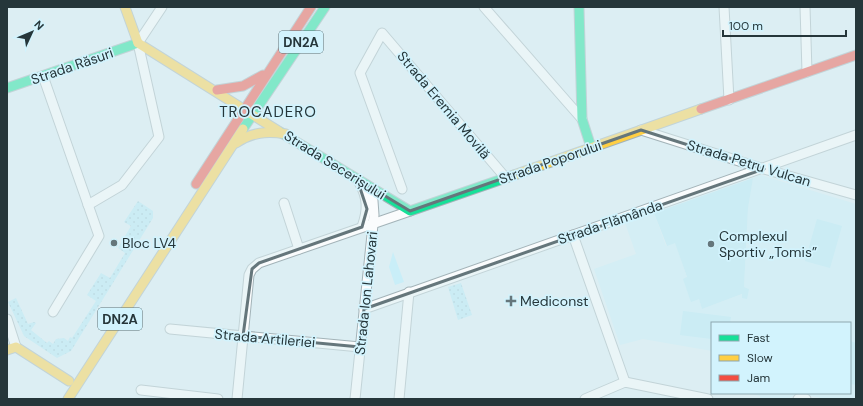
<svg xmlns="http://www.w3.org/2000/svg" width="863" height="406" viewBox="0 0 863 406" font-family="'DM Sans',sans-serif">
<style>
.built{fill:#c9eef8}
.grass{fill:url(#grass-dots)}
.pitch{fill:#b5e8f7}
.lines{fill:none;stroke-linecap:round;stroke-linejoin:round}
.street-casing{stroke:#a3b3b8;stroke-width:11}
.fast-casing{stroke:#a3b3b8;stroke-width:11}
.slow-casing{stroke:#a3b3b8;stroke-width:11}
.jam-casing{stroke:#a3b3b8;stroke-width:11}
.street{stroke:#fafcfd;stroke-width:9}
.fast{stroke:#16e098;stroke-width:9}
.slow{stroke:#ffcf43;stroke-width:9}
.jam{stroke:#f24e42;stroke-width:9}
.marked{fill:none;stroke:#65767b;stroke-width:3;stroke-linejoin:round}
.poi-dot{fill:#65767b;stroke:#d2f3fd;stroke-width:1.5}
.labels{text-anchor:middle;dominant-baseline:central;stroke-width:3.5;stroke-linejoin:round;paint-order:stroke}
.shield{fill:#d2f3fd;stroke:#596f74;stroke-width:1}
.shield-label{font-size:13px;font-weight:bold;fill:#25363a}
.street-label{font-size:14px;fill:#25363a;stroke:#d2f3fd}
.poi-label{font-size:14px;fill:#25363a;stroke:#d2f3fd;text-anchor:start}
.neighbourhood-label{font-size:15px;letter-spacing:1px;fill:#25363a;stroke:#d2f3fd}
</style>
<defs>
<pattern id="grass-dots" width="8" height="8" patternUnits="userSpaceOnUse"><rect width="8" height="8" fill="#b5e8f7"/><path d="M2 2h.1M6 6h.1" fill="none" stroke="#9cc8d4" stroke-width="1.8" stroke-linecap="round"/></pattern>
</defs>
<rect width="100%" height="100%" fill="#dceef3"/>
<g class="built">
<polygon points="760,175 856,204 856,392 854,399 826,399 797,393 788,399 760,399 760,396 753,394 753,393 850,393 850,323 712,323 712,351 643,339 620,345 594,269 636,254 625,223 654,213 666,246 675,242 687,278 683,279 699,299 702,309 743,294 749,289 744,287 748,208 753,178"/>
<polygon points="393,252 404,282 395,285 389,267"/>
</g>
<g class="grass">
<polygon points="138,201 153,211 153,218 71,351 57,358 24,336 8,302 16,298 28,324 34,322 36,323 31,330 47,343 49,341 53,344 56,339 64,338 68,341 70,337 72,338 96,301 87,295 101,273 110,278 125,253 118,248 131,226 124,222"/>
<polygon points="461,283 472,315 458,320 448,287"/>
</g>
<g class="pitch">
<polygon points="753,178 748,208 744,287 749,289 747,299 742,298 742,294 702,309 699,299 691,302 683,279 687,277 675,243 667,246 654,213"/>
<polygon points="817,219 842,226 830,268 805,261"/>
<polygon points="683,311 731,317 730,323 712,323 712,339 680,335"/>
<polygon points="850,341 856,343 856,385 850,384"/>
</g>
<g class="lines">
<defs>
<g id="street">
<polyline points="484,7 582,119"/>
<polyline points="724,7 729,100"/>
<polyline points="805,7 807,72"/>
<polyline points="43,76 99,236 53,312"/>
<polyline points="641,130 764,169 856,195"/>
<path d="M359,182C368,198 368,210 362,227"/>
<polyline points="402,189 360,73 382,33 505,177"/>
<polyline points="284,203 299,249"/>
<polyline points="88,205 122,185 159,137 138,43 162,7"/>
<polyline points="573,235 625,382"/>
<polyline points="364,309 856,135"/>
<polyline points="7,319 16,347"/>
<polyline points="170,329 360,347"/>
<polyline points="141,390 218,399"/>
<polyline points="237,399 249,275 252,269 259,263 410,211"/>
<polyline points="355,399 374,215 373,201 370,188"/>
<polyline points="399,399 409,292"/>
<polyline points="585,399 625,382 708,399"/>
<polyline points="798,399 806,399"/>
</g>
<g id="fast">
<polyline points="579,7 582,119 591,147"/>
<polyline points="7,88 138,43"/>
<polyline points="243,129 325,7"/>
<polyline points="280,132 410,211 514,175"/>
</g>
<g id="slow">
<polyline points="125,7 138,43"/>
<polyline points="138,43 280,132"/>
<path d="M236,143C252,132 267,131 286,134"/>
<polyline points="514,175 701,109"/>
<polyline points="7,350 16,347 69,381"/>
<polyline points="68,399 243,129"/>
</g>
<g id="jam">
<polyline points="217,90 243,86 263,75"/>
<polyline points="701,109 856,55"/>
<polyline points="196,184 311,7"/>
</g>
</defs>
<use href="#street" class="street-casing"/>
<use href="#fast" class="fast-casing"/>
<use href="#slow" class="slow-casing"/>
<use href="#jam" class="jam-casing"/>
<use href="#street" class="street"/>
<use href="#fast" class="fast"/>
<use href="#slow" class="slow"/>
<use href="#jam" class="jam"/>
</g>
<path d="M0 0H863V406H0ZM641,130L764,169L364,309L360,347L243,336L252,269L259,263L362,227L367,209L357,179L410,211Z" fill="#dceef3" fill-opacity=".55" fill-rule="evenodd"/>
<path class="marked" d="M641,130L764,169L364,309L360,347L243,336L252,269L259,263L362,227L367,209L357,179L410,211Z"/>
<g class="poi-dot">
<circle cx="114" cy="243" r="4"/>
<circle cx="711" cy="244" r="4"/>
<path d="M509 295h4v4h4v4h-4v4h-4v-4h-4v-4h4z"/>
</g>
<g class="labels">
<g class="shield">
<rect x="279" y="31" width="44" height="22" rx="3"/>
<rect x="98" y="308" width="44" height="22" rx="3"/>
</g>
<g class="shield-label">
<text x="301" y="42">DN2A</text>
<text x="120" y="319">DN2A</text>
</g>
<g class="street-label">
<text transform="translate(72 66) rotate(-19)">Strada Răsuri</text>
<text transform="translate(444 105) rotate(50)">Strada Eremia Movilă</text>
<text transform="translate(550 162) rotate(-19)">Strada Poporului</text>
<text transform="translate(749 163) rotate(17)">Strada Petru Vulcan</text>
<text transform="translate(335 165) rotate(32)">Strada Secerișului</text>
<text transform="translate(610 222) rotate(-19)">Strada Flămânda</text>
<text transform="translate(366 293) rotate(-84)">Strada Ion Lahovari</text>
<text transform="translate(265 338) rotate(5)">Strada Artileriei</text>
</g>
<g class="poi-label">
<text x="719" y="236">Complexul<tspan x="719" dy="16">Sportiv „Tomis”</tspan></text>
<text x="122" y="243">Bloc LV4</text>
<text x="520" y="301">Mediconst</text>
</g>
<g class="neighbourhood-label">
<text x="268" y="112">TROCADERO</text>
</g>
</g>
<rect width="863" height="406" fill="none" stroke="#25363a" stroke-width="16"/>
<rect x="711" y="322" width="140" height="72" fill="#d2f3fd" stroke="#8da7af"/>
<rect x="719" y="335" width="20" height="6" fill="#16e098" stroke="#8da7af"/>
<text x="747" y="342" font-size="12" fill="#25363a">Fast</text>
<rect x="719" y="355" width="20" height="6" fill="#ffcf43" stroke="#8da7af"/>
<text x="747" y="362" font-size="12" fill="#25363a">Slow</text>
<rect x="719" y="375" width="20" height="6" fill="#f24e42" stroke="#8da7af"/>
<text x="747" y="382" font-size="12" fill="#25363a">Jam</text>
<g transform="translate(32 32) rotate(46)" stroke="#d2f3fd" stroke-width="3" paint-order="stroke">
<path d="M0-3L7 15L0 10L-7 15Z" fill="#25363a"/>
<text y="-6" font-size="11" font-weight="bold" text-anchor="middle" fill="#25363a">N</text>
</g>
<path d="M723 30v6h123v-6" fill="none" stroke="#25363a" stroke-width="2"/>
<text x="729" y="30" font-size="12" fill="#25363a" stroke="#d2f3fd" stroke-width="3" paint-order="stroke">100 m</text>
</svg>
